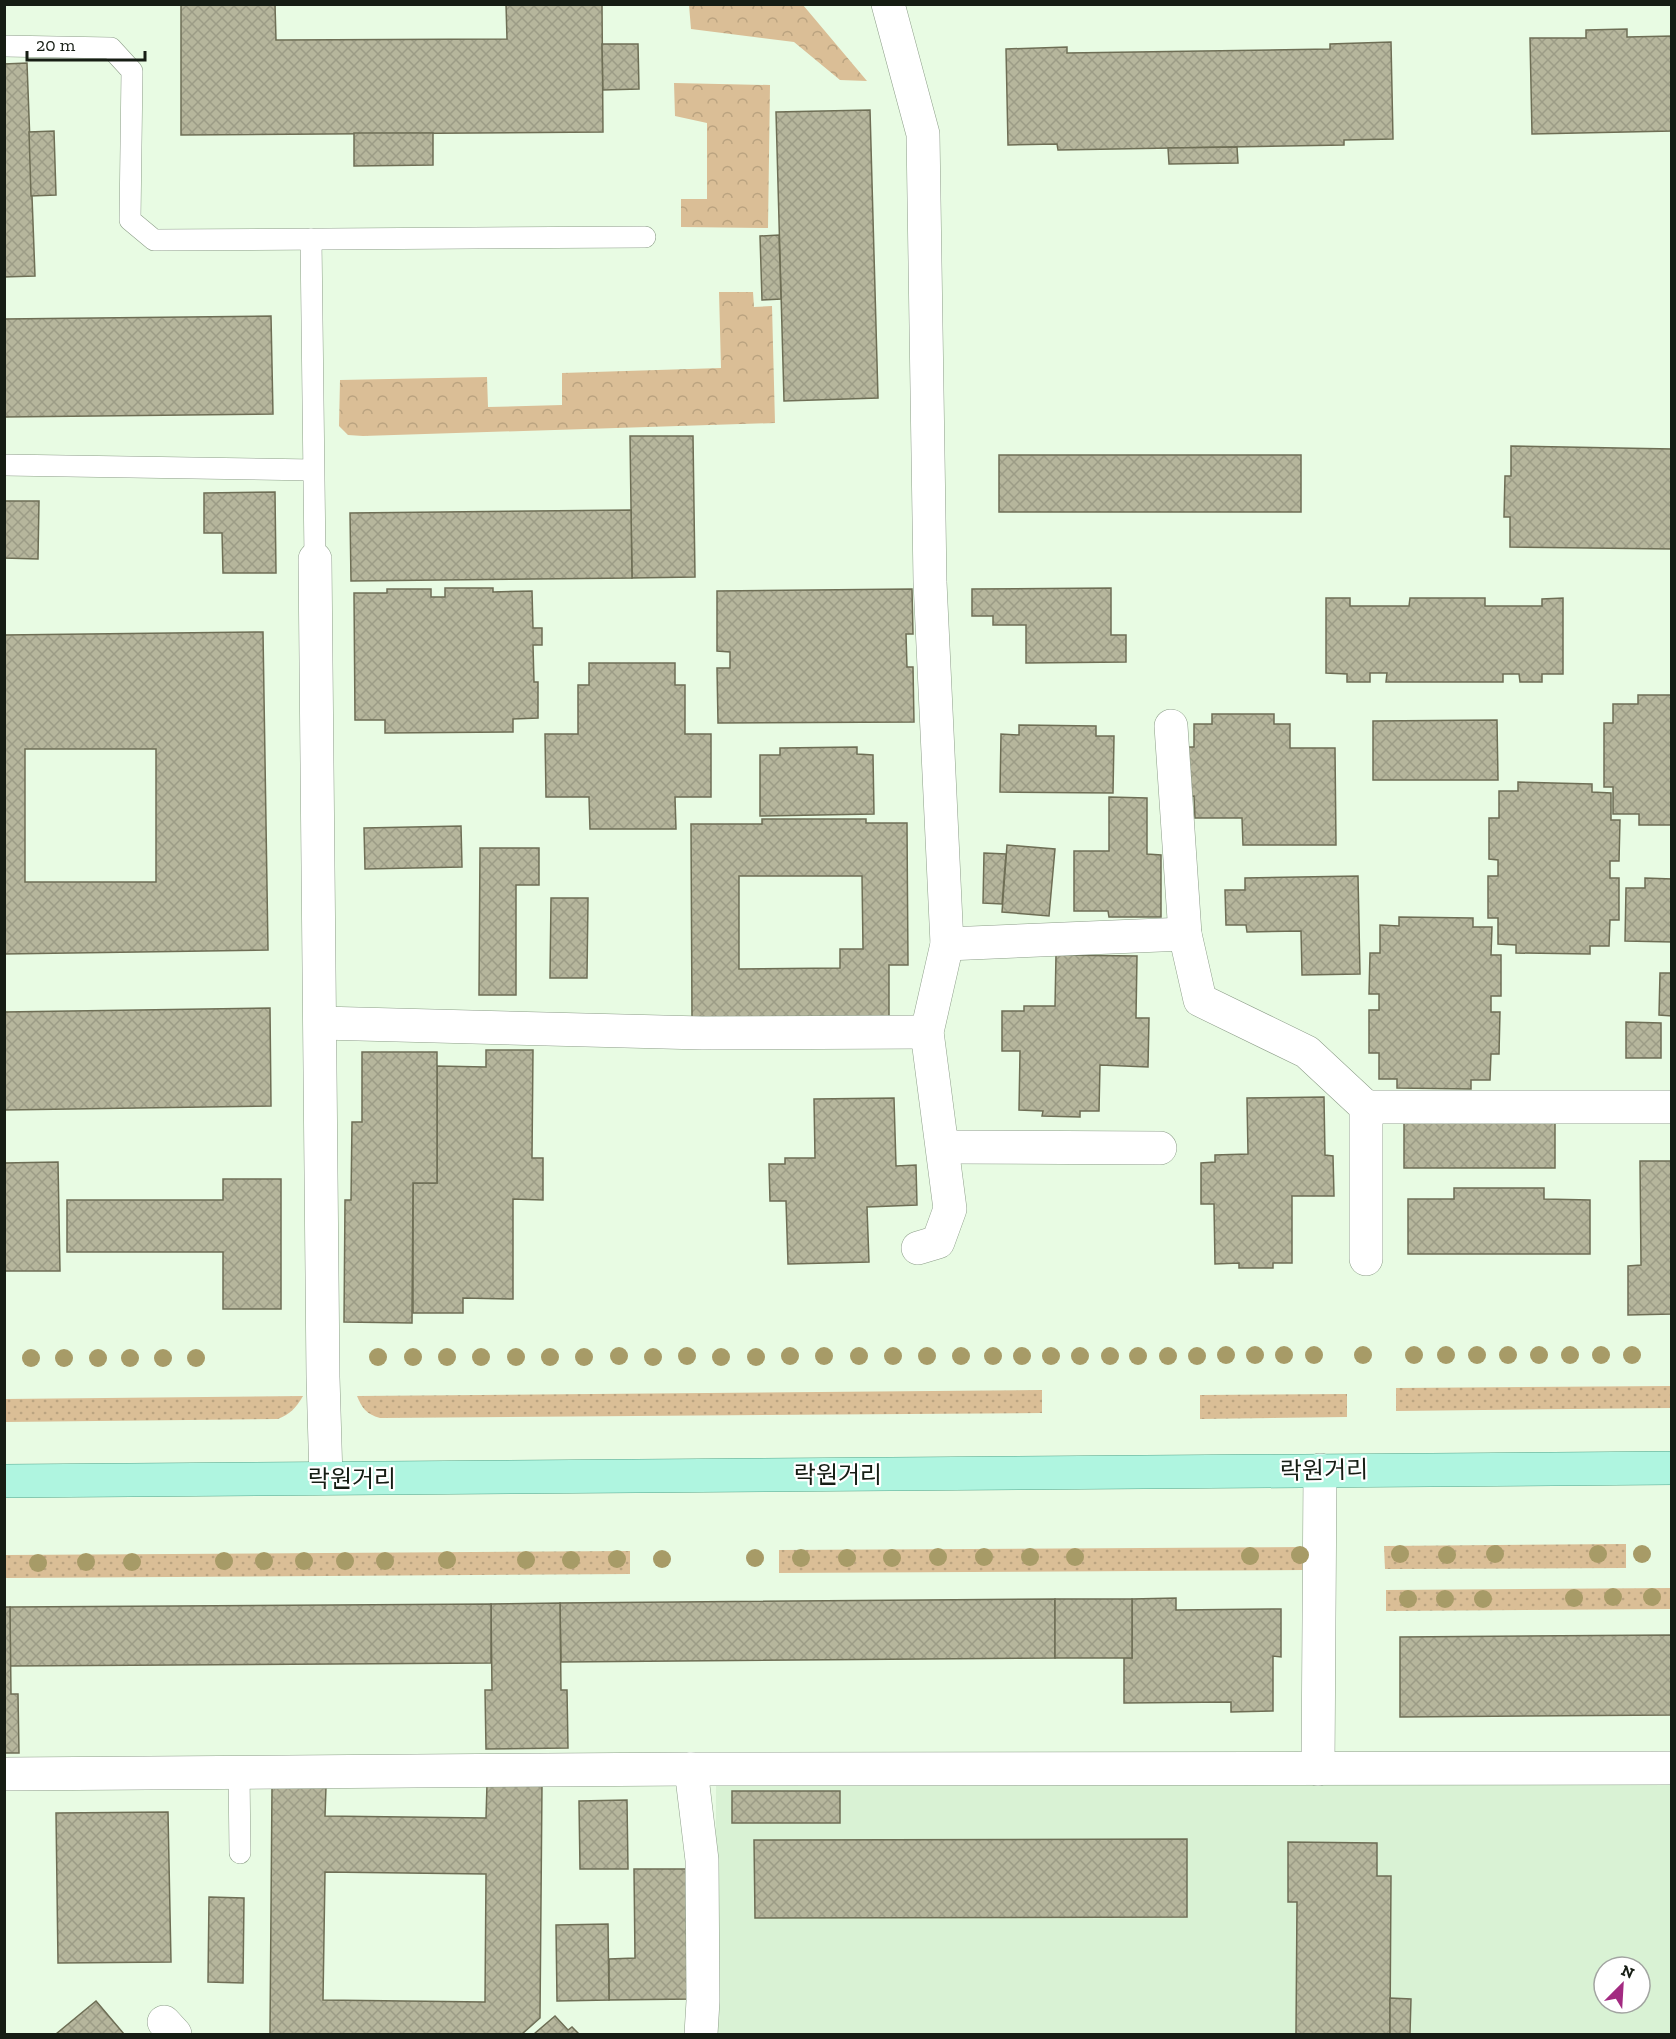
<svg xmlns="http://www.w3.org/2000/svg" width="1676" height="2039" viewBox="0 0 1676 2039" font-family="'Zilla Slab','Noto Sans KR',serif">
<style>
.built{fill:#d9f2d4;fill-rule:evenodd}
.grass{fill:url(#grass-dots)}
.forest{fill:url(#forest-crowns)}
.building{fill:url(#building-cross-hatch);stroke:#6e6e55;stroke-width:1.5;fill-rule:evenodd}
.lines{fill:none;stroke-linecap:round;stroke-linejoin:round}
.service-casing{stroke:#8d9e89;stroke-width:22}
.minor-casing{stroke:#8d9e89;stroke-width:34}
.primary-casing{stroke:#57a68c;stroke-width:34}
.service{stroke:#fff;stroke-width:21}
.minor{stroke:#fff;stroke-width:33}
.primary{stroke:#aff5e0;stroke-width:33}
.tree{fill:#a79b67}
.labels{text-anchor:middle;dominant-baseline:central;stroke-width:4.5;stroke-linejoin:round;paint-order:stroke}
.street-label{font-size:24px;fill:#161d14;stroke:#fff}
</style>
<defs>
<pattern id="grass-dots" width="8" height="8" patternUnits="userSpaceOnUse" patternTransform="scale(1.5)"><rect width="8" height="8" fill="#dabe96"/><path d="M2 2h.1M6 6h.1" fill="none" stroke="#baa380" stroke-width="1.8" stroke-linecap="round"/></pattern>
<pattern id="forest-crowns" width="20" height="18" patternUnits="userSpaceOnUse" patternTransform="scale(1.5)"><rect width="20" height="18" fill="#dabe96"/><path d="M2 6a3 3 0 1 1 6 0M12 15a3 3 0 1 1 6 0" fill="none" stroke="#baa380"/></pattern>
<pattern id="building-cross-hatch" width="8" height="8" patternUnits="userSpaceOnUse" patternTransform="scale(1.5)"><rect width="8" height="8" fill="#b6b69c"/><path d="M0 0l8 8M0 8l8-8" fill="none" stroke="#9c9c86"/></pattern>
</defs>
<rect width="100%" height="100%" fill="#e8fbe3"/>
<path class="built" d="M1671,1779V2034H715L716,1782ZM1604,1967H1640V2003H1604Z"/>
<g class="grass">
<polygon points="1671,1386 1671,1408 1396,1411 1396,1388"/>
<path d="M1042,1390V1413L380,1418C366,1414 362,1408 357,1396Z"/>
<polygon points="1347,1394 1347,1417 1200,1419 1200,1395"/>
<path d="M303,1396C296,1408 290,1414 278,1419L5,1422V1399Z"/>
<polygon points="1626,1544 1626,1568 1385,1569 1384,1546"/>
<polygon points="1304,1547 1304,1570 779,1573 779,1550"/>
<polygon points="630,1551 630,1574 4,1578 5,1555"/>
<polygon points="1671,1588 1671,1609 1386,1611 1386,1590"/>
</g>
<g class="forest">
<polygon points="689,5 803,5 867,81 840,80 794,42 691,29"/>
<polygon points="674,83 770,85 768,228 681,227 681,199 707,199 707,123 675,116"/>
<polygon points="719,292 753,292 754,307 772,306 775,423 363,436 348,435 339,426 340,380 487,377 488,407 562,405 562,373 721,368"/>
</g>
<g class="building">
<polygon points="181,4 275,4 276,40 507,39 506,4 602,4 603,132 181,135"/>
<polygon points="1627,29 1627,37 1672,36 1672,131 1532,134 1530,38 1586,38 1586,30"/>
<polygon points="1391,42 1393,139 1344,140 1344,145 1058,150 1057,144 1008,145 1006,49 1067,47 1067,53 1330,49 1330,44"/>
<polygon points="602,44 638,44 639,89 603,90"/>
<polygon points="27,63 35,276 4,277 4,64"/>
<polygon points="870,110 878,398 784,401 776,112"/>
<polygon points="54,131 56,195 31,196 29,132"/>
<polygon points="354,133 433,133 433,165 354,166"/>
<polygon points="1237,147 1238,163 1169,164 1168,148"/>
<polygon points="779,235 781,299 762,300 760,236"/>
<polygon points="271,316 273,414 4,417 4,319"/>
<polygon points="630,436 693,436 695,577 632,578"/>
<polygon points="1511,446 1672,449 1672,549 1510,547 1510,517 1504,517 1505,476 1511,476"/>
<rect x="999" y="455" width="302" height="57"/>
<polygon points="275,492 276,573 223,573 222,533 204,533 204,493"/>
<polygon points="4,501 39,501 38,559 4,558"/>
<polygon points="631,510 632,578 351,581 350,513"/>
<polygon points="445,588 493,588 493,592 532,591 533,628 542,628 542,645 533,645 534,682 538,682 538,718 513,719 513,732 385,733 385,720 355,720 354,593 387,593 387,589 431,589 431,597 445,597"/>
<polygon points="1111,588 1111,635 1126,635 1126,662 1026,663 1026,625 993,625 993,616 972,616 972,589"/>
<polygon points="912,589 913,634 906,634 907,667 913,667 914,722 718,723 717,668 730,668 730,652 717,651 717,591"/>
<polygon points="1326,598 1350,598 1350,606 1409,606 1410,598 1485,598 1485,606 1542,606 1542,599 1563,598 1563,674 1542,674 1542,682 1520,682 1519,674 1503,674 1503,682 1386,682 1387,673 1370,673 1370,682 1347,682 1347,674 1326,673"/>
<path d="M263,632L268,950L4,954V635ZM25,749H156V882H25Z"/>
<polygon points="589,663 675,663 675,685 685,685 685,734 711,734 711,797 675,797 676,829 590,829 589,797 546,797 545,734 578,734 578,685 589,685"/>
<polygon points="1638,695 1672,695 1672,825 1639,825 1639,814 1613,814 1613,787 1604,787 1604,723 1613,723 1613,704 1638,704"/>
<polygon points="1212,714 1274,714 1274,724 1290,724 1290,748 1335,748 1336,845 1243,845 1242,818 1195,818 1194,796 1186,797 1185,747 1194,747 1194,724 1212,724"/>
<polygon points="1497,720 1498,780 1373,780 1373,721"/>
<polygon points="1019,725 1096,726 1096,736 1114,736 1113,793 1000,792 1001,734 1019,735"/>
<polygon points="857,747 857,754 873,755 874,814 760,816 760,755 780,755 780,748"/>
<polygon points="1518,782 1592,784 1592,792 1611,793 1611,820 1620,820 1619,861 1610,861 1610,878 1619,878 1619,920 1610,920 1609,946 1590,946 1590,954 1516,953 1516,945 1498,944 1498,918 1488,918 1488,876 1498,876 1498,860 1489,859 1489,818 1499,818 1499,791 1518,791"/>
<polygon points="1109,797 1147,798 1147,854 1161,855 1161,917 1109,917 1108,911 1074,911 1074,851 1109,851"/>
<path d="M762,819H866V823H907L908,965H889V1018L692,1019L691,824H762ZM739,876H862L863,949H840V968L739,969Z"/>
<polygon points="461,826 462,867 365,869 364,828"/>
<polygon points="1007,845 1055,849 1049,916 1002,912"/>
<polygon points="480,848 539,848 539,885 516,885 516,995 479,995"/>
<polygon points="984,853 1006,854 1002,904 983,903"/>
<polygon points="1358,876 1360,974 1302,975 1301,931 1247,932 1246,925 1226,925 1225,890 1245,890 1245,878"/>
<polygon points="1645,878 1672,879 1672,942 1625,941 1626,888 1645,888"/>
<polygon points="551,898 588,898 587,978 550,978"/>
<polygon points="1399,917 1473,918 1473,927 1492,927 1491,955 1501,955 1501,996 1491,996 1491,1012 1500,1012 1499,1054 1491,1054 1490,1080 1471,1080 1471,1089 1397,1088 1397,1079 1379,1079 1379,1053 1369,1053 1369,1010 1379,1010 1379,994 1369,994 1370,953 1380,953 1380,925 1399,926"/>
<polygon points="1056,955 1137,956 1136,1018 1149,1018 1148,1067 1100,1065 1099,1111 1080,1111 1080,1117 1042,1116 1043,1111 1019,1110 1020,1051 1002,1051 1002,1011 1024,1011 1024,1006 1055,1006"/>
<polygon points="1660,973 1672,973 1672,1016 1659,1015"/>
<polygon points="270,1008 271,1106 4,1110 4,1012"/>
<polygon points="1626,1022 1661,1023 1661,1058 1626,1058"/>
<polygon points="486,1050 533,1050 532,1158 543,1158 543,1200 513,1199 513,1299 463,1298 463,1313 413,1313 413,1183 437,1183 437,1066 486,1067"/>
<polygon points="362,1052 437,1052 437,1183 413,1183 412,1323 344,1322 345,1200 351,1200 352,1122 362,1122"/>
<polygon points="1324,1097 1325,1155 1333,1156 1334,1196 1292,1196 1292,1263 1273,1263 1273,1268 1239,1268 1239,1263 1215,1264 1214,1204 1201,1204 1201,1163 1215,1162 1215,1155 1248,1154 1247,1098"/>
<polygon points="894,1098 896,1166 916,1165 917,1205 867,1207 869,1262 788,1264 786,1201 770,1201 769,1164 785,1164 785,1158 815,1158 814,1099"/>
<rect x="1404" y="1123" width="151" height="45"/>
<polygon points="1640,1161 1672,1161 1672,1314 1628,1315 1628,1266 1641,1265"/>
<polygon points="58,1162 60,1271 4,1271 4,1163"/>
<polygon points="223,1179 281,1179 281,1309 223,1309 223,1252 67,1252 67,1200 223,1200"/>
<polygon points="1454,1188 1544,1188 1544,1199 1590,1200 1590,1254 1408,1254 1408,1199 1454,1199"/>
<polygon points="1176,1598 1176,1610 1281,1609 1281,1657 1273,1656 1273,1711 1231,1712 1231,1702 1124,1703 1124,1657 1132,1658 1132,1599"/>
<polygon points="1055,1599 1055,1658 561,1662 560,1603"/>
<rect x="1055" y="1599" width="77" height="59"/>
<polygon points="560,1603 561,1690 567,1690 568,1748 486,1749 485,1690 492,1690 491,1604"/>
<polygon points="491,1604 491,1663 10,1666 10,1607"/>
<polygon points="4,1607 10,1607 11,1694 18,1694 19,1753 4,1753"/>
<polygon points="1672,1635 1672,1715 1400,1717 1400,1637"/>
<path d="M487,1784L542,1785L540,2018L522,2034H270L272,1787H326L325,1816L486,1818ZM325,1872L486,1874L485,2002L323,2000Z"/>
<rect x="732" y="1791" width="108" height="32"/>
<polygon points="627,1800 628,1869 580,1869 579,1801"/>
<polygon points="168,1812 171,1962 58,1963 56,1813"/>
<polygon points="1187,1839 1187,1917 755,1918 754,1840"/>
<polygon points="1288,1842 1377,1843 1377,1876 1391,1876 1390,2034 1296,2034 1297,1902 1288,1902"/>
<polygon points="634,1869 690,1869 692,1999 609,2000 609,1959 635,1958"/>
<polygon points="209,1897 244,1898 243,1983 208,1982"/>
<polygon points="608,1924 609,2000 557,2001 556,1925"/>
<polygon points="1390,1998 1411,1999 1410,2034 1390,2034"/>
<polygon points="96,2001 124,2034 56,2034"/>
<polygon points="555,2016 568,2030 572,2027 579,2034 534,2034"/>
</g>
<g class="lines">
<defs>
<g id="service">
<polyline points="4,46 111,48 132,71 130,220 154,240 645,237"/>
<polyline points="311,239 315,559"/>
<polyline points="4,465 313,470"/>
<polyline points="239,1773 240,1853"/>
</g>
<g id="minor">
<polyline points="888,4 923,134 930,582 947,944 927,1032 950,1209 938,1242 918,1248"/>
<polyline points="315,559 323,1377 326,1478"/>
<polyline points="1171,726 1185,934 1200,1000 1307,1052 1366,1107 1366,1259"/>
<polyline points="947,944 1185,934"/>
<polyline points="321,1023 702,1033 927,1032"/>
<polyline points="1366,1107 1672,1107"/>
<polyline points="943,1147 1160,1148"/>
<polyline points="691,1769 702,1860 703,2001 701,2034"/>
<polyline points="1318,1769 1320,1470"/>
<polyline points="4,1774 691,1769 1672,1768"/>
<polyline points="164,2022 175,2034"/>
</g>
<polyline id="primary" points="4,1481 1672,1468"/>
</defs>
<use href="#service" class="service-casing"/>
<use href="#minor" class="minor-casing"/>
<use href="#primary" class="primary-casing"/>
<use href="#service" class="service"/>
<use href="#minor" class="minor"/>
<use href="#primary" class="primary"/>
</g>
<g class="tree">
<circle cx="1226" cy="1355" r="9"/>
<circle cx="1255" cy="1355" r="9"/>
<circle cx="1284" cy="1355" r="9"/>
<circle cx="1314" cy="1355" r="9"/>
<circle cx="1363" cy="1355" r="9"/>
<circle cx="1414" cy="1355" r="9"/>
<circle cx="1446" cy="1355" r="9"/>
<circle cx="1477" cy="1355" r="9"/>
<circle cx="1508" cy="1355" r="9"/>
<circle cx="1539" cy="1355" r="9"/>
<circle cx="1570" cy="1355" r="9"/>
<circle cx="1601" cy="1355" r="9"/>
<circle cx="1632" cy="1355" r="9"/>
<circle cx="619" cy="1356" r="9"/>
<circle cx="687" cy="1356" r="9"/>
<circle cx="790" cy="1356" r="9"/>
<circle cx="824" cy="1356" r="9"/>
<circle cx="859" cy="1356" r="9"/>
<circle cx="893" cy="1356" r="9"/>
<circle cx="927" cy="1356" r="9"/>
<circle cx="961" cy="1356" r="9"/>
<circle cx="993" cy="1356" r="9"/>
<circle cx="1022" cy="1356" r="9"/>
<circle cx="1051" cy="1356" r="9"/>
<circle cx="1080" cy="1356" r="9"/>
<circle cx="1110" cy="1356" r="9"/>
<circle cx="1138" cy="1356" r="9"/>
<circle cx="1168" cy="1356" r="9"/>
<circle cx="1197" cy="1356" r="9"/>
<circle cx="378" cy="1357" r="9"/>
<circle cx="413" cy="1357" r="9"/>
<circle cx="447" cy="1357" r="9"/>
<circle cx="481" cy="1357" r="9"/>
<circle cx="516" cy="1357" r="9"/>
<circle cx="550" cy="1357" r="9"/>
<circle cx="584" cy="1357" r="9"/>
<circle cx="653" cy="1357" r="9"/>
<circle cx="721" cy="1357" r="9"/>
<circle cx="756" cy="1357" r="9"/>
<circle cx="31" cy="1358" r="9"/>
<circle cx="64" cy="1358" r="9"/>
<circle cx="98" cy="1358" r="9"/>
<circle cx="130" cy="1358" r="9"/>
<circle cx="163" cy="1358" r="9"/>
<circle cx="196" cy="1358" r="9"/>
<circle cx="1400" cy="1554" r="9"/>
<circle cx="1495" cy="1554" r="9"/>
<circle cx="1598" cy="1554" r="9"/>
<circle cx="1642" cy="1554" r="9"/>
<circle cx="1300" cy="1555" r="9"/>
<circle cx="1447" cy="1555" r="9"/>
<circle cx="1250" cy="1556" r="9"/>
<circle cx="938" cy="1557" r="9"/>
<circle cx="984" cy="1557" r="9"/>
<circle cx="1030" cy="1557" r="9"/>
<circle cx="1075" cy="1557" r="9"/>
<circle cx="755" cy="1558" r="9"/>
<circle cx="801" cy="1558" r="9"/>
<circle cx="847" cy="1558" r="9"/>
<circle cx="892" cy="1558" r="9"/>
<circle cx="617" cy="1559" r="9"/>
<circle cx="662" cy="1559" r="9"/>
<circle cx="447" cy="1560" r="9"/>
<circle cx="526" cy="1560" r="9"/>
<circle cx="571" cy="1560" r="9"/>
<circle cx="224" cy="1561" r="9"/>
<circle cx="264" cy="1561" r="9"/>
<circle cx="304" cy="1561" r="9"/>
<circle cx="345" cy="1561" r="9"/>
<circle cx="385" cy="1561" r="9"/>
<circle cx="86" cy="1562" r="9"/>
<circle cx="132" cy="1562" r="9"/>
<circle cx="38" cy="1563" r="9"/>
<circle cx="1613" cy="1597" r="9"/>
<circle cx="1652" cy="1597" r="9"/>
<circle cx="1574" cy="1598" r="9"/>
<circle cx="1408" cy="1599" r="9"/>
<circle cx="1445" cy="1599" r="9"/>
<circle cx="1483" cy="1599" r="9"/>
</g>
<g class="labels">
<g class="street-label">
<text transform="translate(1324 1470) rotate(-1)">락원거리</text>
<text x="838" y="1474">락원거리</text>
<text x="352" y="1478">락원거리</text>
</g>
</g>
<rect width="1676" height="2039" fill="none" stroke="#161d14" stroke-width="12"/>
<g transform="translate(1622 1985) rotate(24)"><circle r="28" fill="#ffffff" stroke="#a2a5a1" stroke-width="1.5"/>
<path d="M0-4.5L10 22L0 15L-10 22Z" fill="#a32a81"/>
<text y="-9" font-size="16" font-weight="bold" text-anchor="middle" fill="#161d14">N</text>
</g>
<path d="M27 51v9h118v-9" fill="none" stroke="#161d14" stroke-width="3"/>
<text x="36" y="51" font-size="18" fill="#161d14" stroke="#ffffff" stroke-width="4.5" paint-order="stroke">20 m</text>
</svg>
